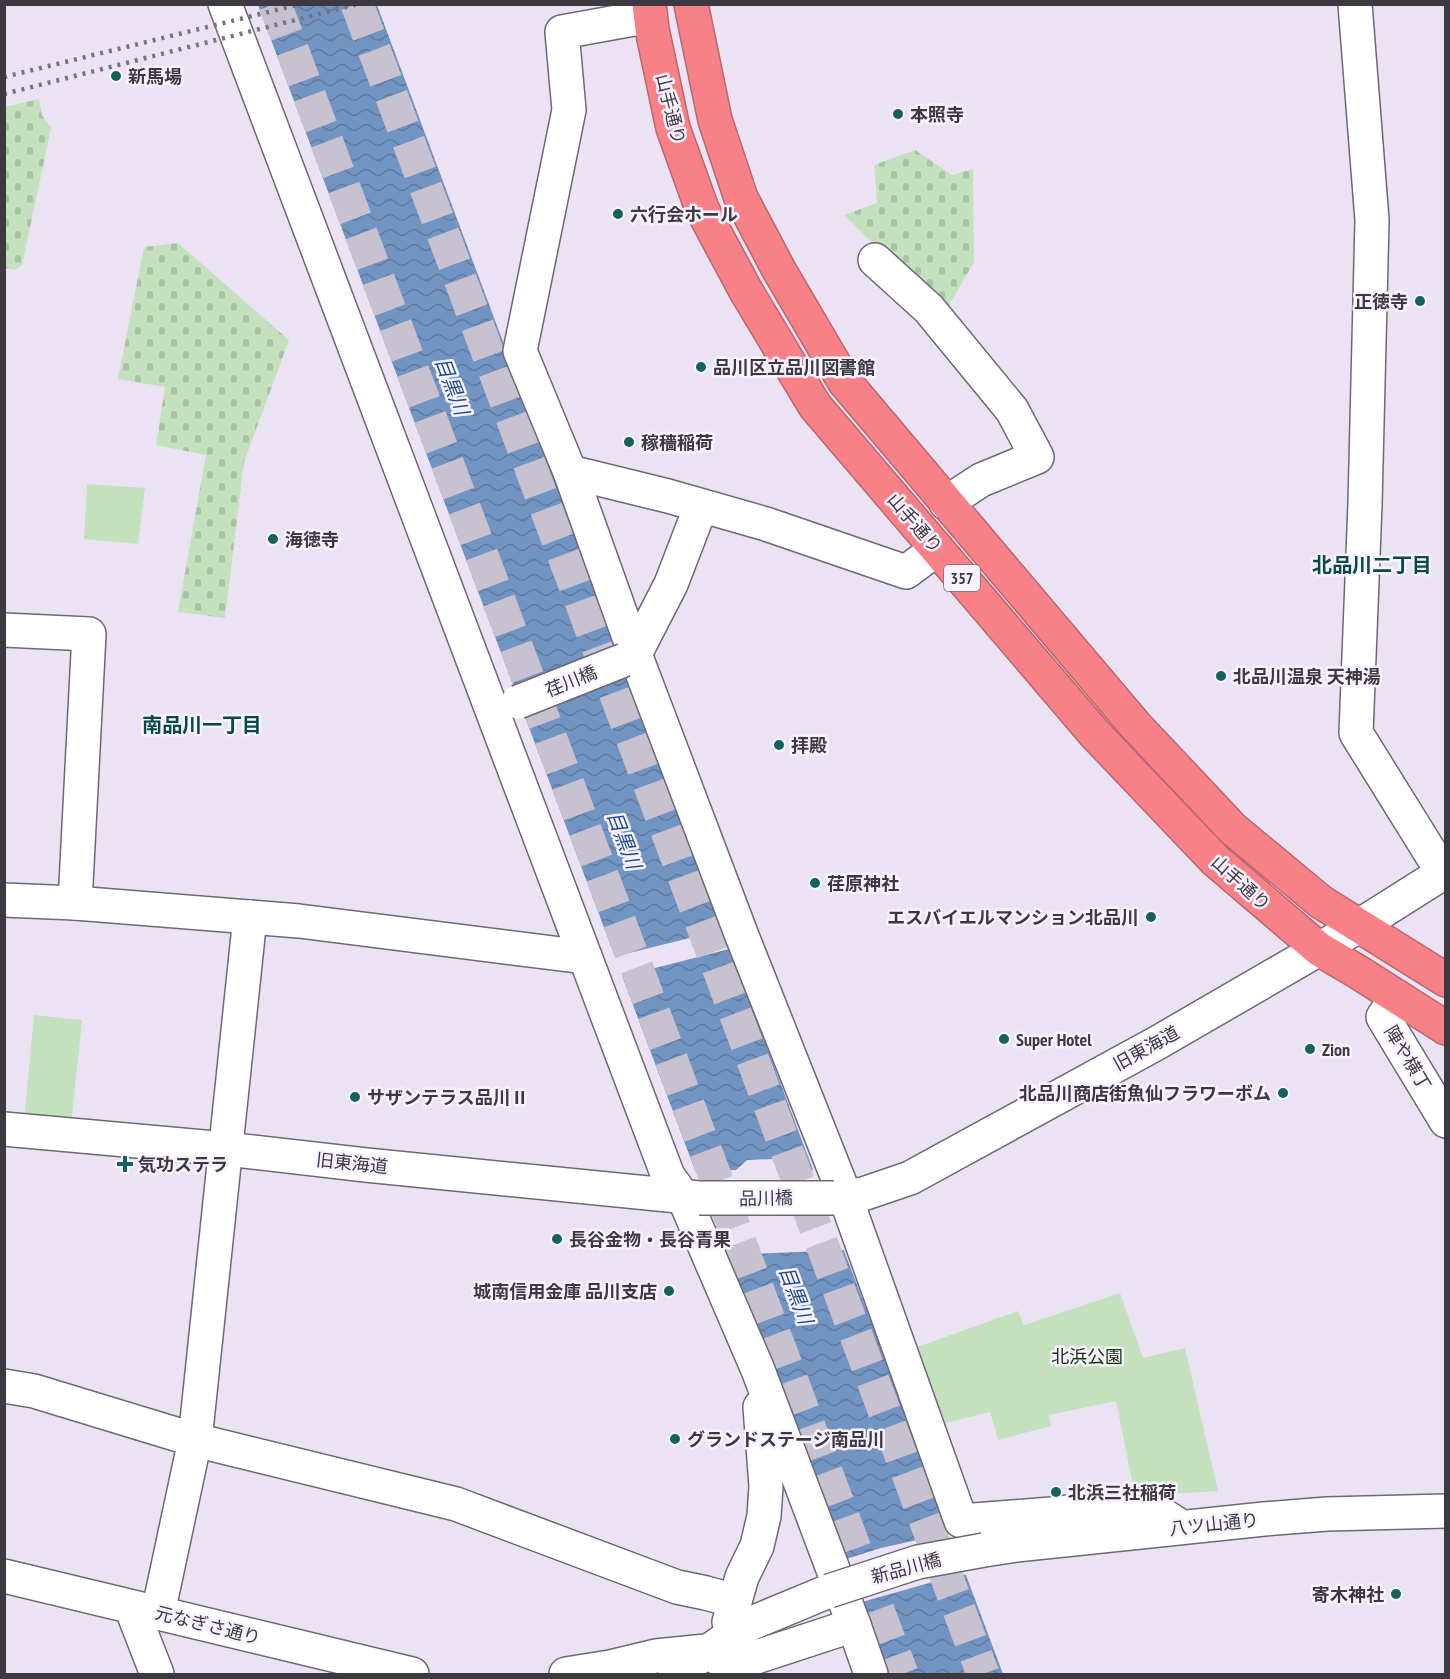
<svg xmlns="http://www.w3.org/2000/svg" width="1450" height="1679" viewBox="0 0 1450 1679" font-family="'PT Sans Narrow','Noto Sans JP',sans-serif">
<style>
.cemetery{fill:url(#cemetery-stones)}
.green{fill:#c4e1bd}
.water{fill:url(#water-waves)}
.pier{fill:#ebe3f4}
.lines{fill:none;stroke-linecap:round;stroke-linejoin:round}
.highway-tunnel{stroke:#c8c1d0;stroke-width:33;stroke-dasharray:33 16;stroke-linecap:butt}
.street-casing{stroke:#6e6776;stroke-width:36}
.secondary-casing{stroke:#6e6776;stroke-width:36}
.highway-casing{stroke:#b6686f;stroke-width:36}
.street{stroke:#fff;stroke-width:33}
.secondary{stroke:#fff;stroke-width:33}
.highway{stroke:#f88188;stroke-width:33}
.rail{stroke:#77737d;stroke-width:4.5;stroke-dasharray:3 6;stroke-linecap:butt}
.street-bridge-casing{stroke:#6e6776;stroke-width:36;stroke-linecap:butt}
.secondary-bridge-casing{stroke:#6e6776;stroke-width:36;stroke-linecap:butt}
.street-bridge{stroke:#fff;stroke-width:33}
.secondary-bridge{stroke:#fff;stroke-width:33}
.poi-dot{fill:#136260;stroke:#f8f1ff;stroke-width:2}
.labels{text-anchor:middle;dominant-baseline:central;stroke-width:5;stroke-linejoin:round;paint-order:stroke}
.shield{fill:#f8f1ff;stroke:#747079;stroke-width:1.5}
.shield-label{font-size:16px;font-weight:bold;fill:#3c3940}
.poi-label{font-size:18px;font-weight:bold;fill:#3c3940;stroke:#f8f1ff;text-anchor:start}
.street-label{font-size:18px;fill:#3c3940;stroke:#f8f1ff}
.park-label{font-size:18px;fill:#0c3302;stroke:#f8f1ff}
.water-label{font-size:20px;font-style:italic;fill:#1f4c87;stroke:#f8f1ff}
.neighbourhood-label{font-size:20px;font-weight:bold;fill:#074947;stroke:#f8f1ff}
</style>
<defs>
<pattern id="cemetery-stones" width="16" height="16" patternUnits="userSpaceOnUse" patternTransform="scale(1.5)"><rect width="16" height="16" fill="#c4e1bd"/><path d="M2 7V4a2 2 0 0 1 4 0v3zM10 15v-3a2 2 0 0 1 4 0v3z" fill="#a9c2a4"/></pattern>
<pattern id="water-waves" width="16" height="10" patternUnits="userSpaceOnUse" patternTransform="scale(1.5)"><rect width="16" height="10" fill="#7294c2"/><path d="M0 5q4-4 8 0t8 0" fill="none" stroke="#5f7a9f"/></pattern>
</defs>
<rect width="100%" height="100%" fill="#ebe3f4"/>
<g class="cemetery">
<polygon points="39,99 42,115 51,128 22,265 15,270 5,268 5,107"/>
<polygon points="915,150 952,175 973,169 974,262 944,314 844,215 877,203 874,165"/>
<polygon points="178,243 289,340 244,462 225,618 178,612 206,455 156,445 165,387 118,379 144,247"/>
</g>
<g class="green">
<polygon points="87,484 145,488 138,544 84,539"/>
<polygon points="34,1015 82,1020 71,1125 24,1120"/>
<polygon points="1120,1293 1143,1358 1185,1348 1218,1491 1135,1496 1116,1401 1049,1415 1051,1426 998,1440 990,1412 942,1424 917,1347 1018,1311 1024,1325"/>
</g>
<polygon class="water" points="258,5 377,5 813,1170 869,1316 1003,1674 884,1674"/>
<g class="pier">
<polygon points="726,929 733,948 620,977 613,957"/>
<polygon points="773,1159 787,1171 816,1170 847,1250 724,1255 693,1171 736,1170 747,1160"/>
<polygon points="953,1532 968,1574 929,1583 855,1604 840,1561 881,1548"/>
</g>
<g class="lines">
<g class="highway-tunnel">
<polyline points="275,4 902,1674"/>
<polyline points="357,4 983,1674"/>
</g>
<defs>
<g id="street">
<polyline points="650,16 562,32 569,110 520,351 570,472 635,654 742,936 845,1196 961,1521 1051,1514 1145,1504 1182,1527"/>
<polyline points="875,260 929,309 1012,410 1037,457 981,480 946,503"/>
<polyline points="570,472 668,496 766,524 906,572 937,549"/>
<polyline points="4,630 89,634 75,903"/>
<polyline points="624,660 635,654 671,584 701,506"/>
<polyline points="4,900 75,903 299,921 585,957"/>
<polyline points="1397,997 1383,1017 1446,1121"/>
<polyline points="684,1198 758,1370 854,1625 871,1674"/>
<polyline points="4,1386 34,1391 195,1440 456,1504 677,1587 706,1593 735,1601"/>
<polyline points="131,1607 157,1674"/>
<polyline points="158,1613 195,1440 250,917"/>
<polyline points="729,1622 742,1577 757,1546 764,1516 766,1486 760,1407"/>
<polyline points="708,1651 729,1666 854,1625"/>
</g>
<g id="secondary">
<polyline points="225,4 668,1176 684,1198"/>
<polyline points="1355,4 1372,220 1365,504 1356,733 1443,873"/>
<polyline points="4,1129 226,1149 366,1165 698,1198"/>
<polyline points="834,1198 863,1194 910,1178 1157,1043 1359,926 1446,871"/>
<polyline points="984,1550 1016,1545 1264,1519 1327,1514 1446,1511"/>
<polyline points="4,1576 412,1674"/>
<polyline points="566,1674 610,1667 656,1656 706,1651"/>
<polyline points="675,1674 723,1641 752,1623 829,1591"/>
</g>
<g id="highway">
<polyline points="649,4 652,29 673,128 702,209 746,291 815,406 1095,734 1215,860 1319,949 1358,972 1446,1028"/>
<polyline points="691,4 715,120 741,198 779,270 844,381 1135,725 1233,829 1321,902 1446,980"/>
</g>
</defs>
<use href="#street" class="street-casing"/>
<use href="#secondary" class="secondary-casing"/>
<use href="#highway" class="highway-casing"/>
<use href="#street" class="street"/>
<use href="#secondary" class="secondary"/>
<use href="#highway" class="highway"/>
<g class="rail">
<polyline points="4,77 301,4"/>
<polyline points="4,94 358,4"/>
</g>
<defs>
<polyline id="street-bridge" points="518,702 624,660"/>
<g id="secondary-bridge">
<polyline points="699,1198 834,1198"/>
<polyline points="829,1591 918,1562 984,1550"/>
</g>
</defs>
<use href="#street-bridge" class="street-bridge-casing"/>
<use href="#secondary-bridge" class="secondary-bridge-casing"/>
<use href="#street-bridge" class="street-bridge"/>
<use href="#secondary-bridge" class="secondary-bridge"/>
</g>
<g class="poi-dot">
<circle cx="116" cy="76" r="6"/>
<circle cx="898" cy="114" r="6"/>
<circle cx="618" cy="214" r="6"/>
<circle cx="1420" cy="301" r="6"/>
<circle cx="701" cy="367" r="6"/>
<circle cx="629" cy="442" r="6"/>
<circle cx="273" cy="539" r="6"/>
<circle cx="1221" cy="676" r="6"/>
<circle cx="779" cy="745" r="6"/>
<circle cx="815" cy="883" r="6"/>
<circle cx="1151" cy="917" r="6"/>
<circle cx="1004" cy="1039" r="6"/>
<circle cx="1310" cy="1049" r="6"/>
<circle cx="1283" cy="1093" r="6"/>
<circle cx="355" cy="1097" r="6"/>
<path d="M122 1155h6v6h6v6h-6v6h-6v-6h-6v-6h6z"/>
<circle cx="557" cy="1239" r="6"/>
<circle cx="669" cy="1291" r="6"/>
<circle cx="675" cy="1439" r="6"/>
<circle cx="1056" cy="1492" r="6"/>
<circle cx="1396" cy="1594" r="6"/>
</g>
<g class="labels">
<rect class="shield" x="944" y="565" width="36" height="26" rx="4.5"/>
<g class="shield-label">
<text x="962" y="578">357</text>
</g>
<g class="poi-label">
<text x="128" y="76">新馬場</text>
<text x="910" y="114">本照寺</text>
<text x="630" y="214">六行会ホール</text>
<text x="1408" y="301" text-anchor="end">正徳寺</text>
<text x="713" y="367">品川区立品川図書館</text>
<text x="641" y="442">稼穡稲荷</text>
<text x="285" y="539">海徳寺</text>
<text x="1233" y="676">北品川温泉 天神湯</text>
<text x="791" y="745">拝殿</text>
<text x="827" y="883">荏原神社</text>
<text x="1139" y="917" text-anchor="end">エスバイエルマンション北品川</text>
<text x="1016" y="1039">Super Hotel</text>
<text x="1322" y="1049">Zion</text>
<text x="1271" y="1093" text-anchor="end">北品川商店街魚仙フラワーボム</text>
<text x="367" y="1097">サザンテラス品川Ⅱ</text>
<text x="138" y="1164">気功ステラ</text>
<text x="569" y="1239">長谷金物・長谷青果</text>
<text x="657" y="1291" text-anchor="end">城南信用金庫 品川支店</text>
<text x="687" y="1439">グランドステージ南品川</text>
<text x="1068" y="1492">北浜三社稲荷</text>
<text x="1384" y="1594" text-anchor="end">寄木神社</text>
</g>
<g class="street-label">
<text transform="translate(671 109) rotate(76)">山手通り</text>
<text transform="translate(915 523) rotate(49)">山手通り</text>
<text transform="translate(571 681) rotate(-22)">荏川橋</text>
<text transform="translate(1241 883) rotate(42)">山手通り</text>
<text transform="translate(1146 1048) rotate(-29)">旧東海道</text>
<text transform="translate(1408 1058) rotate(59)">陣や横丁</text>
<text transform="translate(352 1163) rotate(6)">旧東海道</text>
<text transform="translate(766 1198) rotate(-1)">品川橋</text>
<text transform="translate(1214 1524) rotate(-6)">八ツ山通り</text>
<text transform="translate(906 1568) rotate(-15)">新品川橋</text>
<text transform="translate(208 1625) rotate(14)">元なぎさ通り</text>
</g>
<g class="park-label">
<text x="1087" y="1356">北浜公園</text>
</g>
<g class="water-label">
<text transform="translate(452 386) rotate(69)">目黒川</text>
<text transform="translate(624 840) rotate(69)">目黒川</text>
<text transform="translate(796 1295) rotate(69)">目黒川</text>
</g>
<g class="neighbourhood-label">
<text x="1372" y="565">北品川二丁目</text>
<text x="202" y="725">南品川一丁目</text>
</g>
</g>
<rect width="1450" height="1679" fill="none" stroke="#3c3940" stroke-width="12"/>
</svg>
